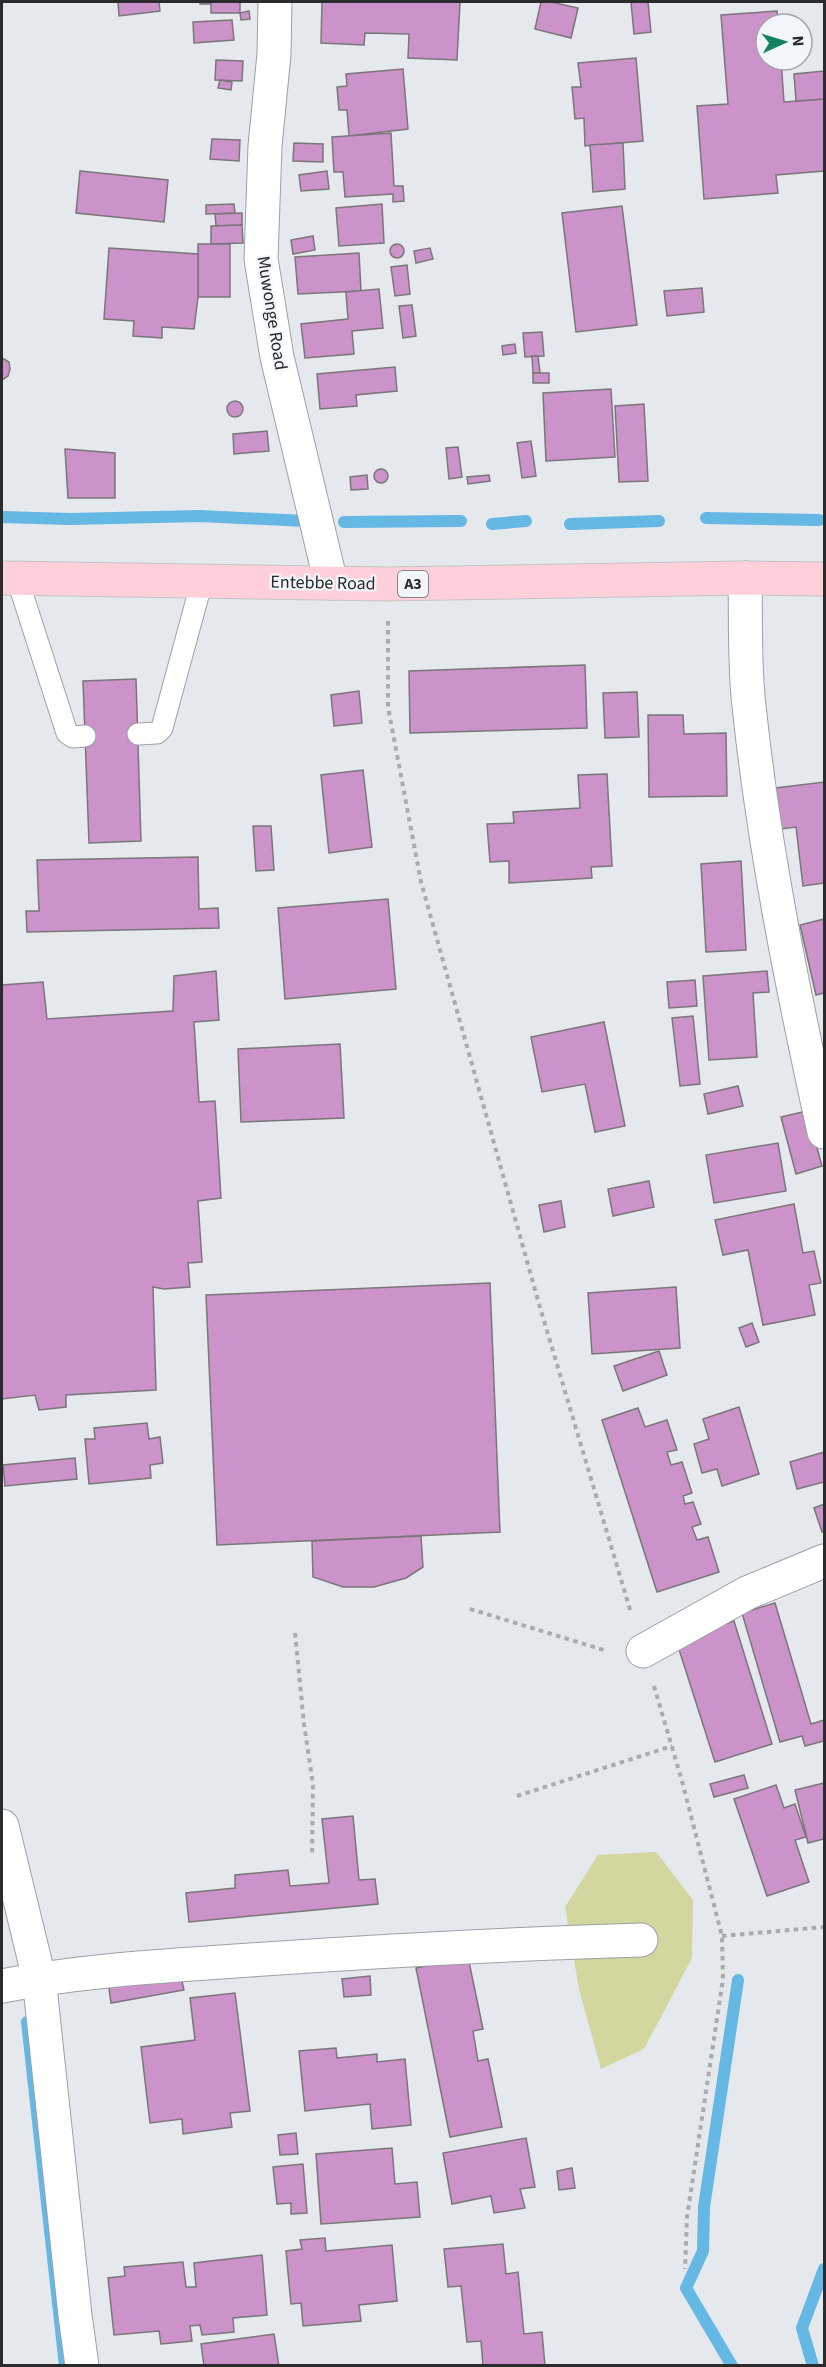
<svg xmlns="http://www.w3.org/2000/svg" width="826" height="2367" viewBox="0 0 826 2367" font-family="'Source Sans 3',sans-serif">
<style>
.green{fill:#d2d69f}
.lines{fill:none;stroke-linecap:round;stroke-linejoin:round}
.stream{stroke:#65b7e4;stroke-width:12}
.building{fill:#cc92ca;stroke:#7a7679;stroke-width:1.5}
.lane-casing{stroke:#9da1a4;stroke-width:23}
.street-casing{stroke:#9da1a4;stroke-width:35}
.primary-casing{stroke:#c3c4c4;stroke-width:35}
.path{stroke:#a9acaf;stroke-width:4;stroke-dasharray:4.5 4.5;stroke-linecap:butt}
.lane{stroke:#fff;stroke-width:21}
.street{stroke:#fff;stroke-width:33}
.primary{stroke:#ffd0da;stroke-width:33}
.labels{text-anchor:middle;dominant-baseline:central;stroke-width:4.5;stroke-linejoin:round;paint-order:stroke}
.shield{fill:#f2f5f9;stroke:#65686a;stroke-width:1.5}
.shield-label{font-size:16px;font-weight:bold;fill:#292b2c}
.street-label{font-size:18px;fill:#292b2c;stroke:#f2f5f9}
</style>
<rect width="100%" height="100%" fill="#e5e8ec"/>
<polygon class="green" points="656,1852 693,1900 692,1958 644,2049 601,2069 579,1989 565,1907 598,1855"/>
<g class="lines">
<g class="stream">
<polyline points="2,517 70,519 200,516 306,521"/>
<polyline points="706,518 819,520"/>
<polyline points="344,522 461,521"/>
<polyline points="492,524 526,521"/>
<polyline points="570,524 659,521"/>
<polyline points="27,2022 65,2366"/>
<polyline points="732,2366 686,2288 703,2251 704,2207 738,1980"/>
<polyline points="813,2366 802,2328 824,2269"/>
</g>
</g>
<g class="building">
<polygon points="118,2 159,2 160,11 119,16"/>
<polygon points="200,2 240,2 240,13 211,13 211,4 200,4"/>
<polygon points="322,2 460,2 457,60 408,58 409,34 365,33 364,45 321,43"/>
<polygon points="541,2 551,2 578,8 571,38 535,29"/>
<polygon points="631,2 648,2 651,32 634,34"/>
<polygon points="249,11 250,19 241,20 240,13"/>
<polygon points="777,11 778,24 766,24 766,60 781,60 784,102 824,99 824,171 776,175 778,193 704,199 697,106 728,104 721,15"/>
<polygon points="232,20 234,40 194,43 193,22"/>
<polygon points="636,58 643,141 585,146 584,118 575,119 572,87 581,87 578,63"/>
<polygon points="216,60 243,61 242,81 215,80"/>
<polygon points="403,69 408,129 349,136 347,110 339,110 337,87 347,86 346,74"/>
<polygon points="824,71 824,99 796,101 794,74"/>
<polygon points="220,80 232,82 231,90 218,88"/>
<polygon points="391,133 394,186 403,186 404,201 393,202 393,194 345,197 343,172 334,172 332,137"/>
<polygon points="212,139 240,140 239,161 210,159"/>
<polygon points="294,143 323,144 323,162 293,161"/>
<polygon points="623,143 625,189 593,192 590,145"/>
<polygon points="80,171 168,180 164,222 76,213"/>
<polygon points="327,171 329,189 301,191 299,175"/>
<polygon points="234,204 235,213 206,214 206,205"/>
<polygon points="382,204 384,243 339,246 336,208"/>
<polygon points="622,206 637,325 576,332 562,213"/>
<polygon points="242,213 242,225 216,226 215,214"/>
<polygon points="242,225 243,243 211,244 211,226"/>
<polygon points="313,236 315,250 293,254 291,240"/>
<rect x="198" y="244" width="32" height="53"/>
<circle cx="397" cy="251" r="7"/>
<polygon points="109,248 198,254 198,297 194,329 162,327 162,338 133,336 134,321 104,319"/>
<polygon points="430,248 433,259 416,263 414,251"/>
<polygon points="359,253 361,291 298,294 295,257"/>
<polygon points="407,265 410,294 395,296 391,267"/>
<polygon points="702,288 704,312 667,316 664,291"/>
<polygon points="379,289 383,328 352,331 354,354 305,358 301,324 348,319 346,292"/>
<polygon points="412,305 416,336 403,338 399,306"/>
<polygon points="542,332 544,356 525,357 523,333"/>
<polygon points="515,344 516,353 503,355 502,346"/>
<polygon points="532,356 538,356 540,373 533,373"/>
<polygon points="2,358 9,362 10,369 8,376 2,380"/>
<polygon points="395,367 397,391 356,395 357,406 320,409 317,374"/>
<rect x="533" y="373" width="16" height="10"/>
<polygon points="611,389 615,457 546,461 543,393"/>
<circle cx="235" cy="409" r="8"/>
<polygon points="644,404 648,481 619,482 615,406"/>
<polygon points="267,431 269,451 234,454 233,434"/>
<polygon points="531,441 536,476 522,478 517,443"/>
<polygon points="458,447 462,477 449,479 446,448"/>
<polygon points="65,449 115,453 115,498 68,498"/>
<circle cx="381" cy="476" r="7"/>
<polygon points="367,475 368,489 351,490 350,477"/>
<polygon points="489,475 490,481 468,484 467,477"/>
<polygon points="585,665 587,728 410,733 409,671"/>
<polygon points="136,679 141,841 89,843 83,681"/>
<polygon points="359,691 362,723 334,726 331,695"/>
<polygon points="637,692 639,737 605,738 603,693"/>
<polygon points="648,715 683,715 684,734 726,733 727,796 649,797"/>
<polygon points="363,770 372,847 329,853 321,775"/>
<polygon points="607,774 612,866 591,867 592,878 509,883 509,861 490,862 487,824 514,823 513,812 580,808 578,775"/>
<polygon points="824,782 824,883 803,886 796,827 781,829 776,788"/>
<polygon points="253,826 271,826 274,870 256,871"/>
<polygon points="198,857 199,909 218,908 219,928 27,932 26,911 39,911 37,860"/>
<polygon points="741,861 746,950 706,952 701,864"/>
<polygon points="388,899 396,989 285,999 278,908"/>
<polygon points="824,919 824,993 816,995 800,925"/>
<polygon points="216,971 219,1020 194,1022 199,1102 215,1101 221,1198 198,1201 202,1262 188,1263 190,1287 164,1289 153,1287 156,1390 66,1395 66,1407 39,1410 35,1395 2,1399 2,985 43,982 47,1019 173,1011 174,976"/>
<polygon points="767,971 769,992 753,993 757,1057 709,1060 703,976"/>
<polygon points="695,980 697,1006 669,1008 667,982"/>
<polygon points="693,1016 700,1084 680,1086 672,1018"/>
<polygon points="604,1022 625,1126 595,1132 585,1084 542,1092 531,1037"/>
<polygon points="340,1044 344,1118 241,1122 238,1049"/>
<polygon points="738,1086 743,1106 708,1114 704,1094"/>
<polygon points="807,1111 822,1166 796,1174 781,1117"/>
<polygon points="778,1143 786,1191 714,1203 706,1155"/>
<polygon points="649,1181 654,1207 613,1216 608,1189"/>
<polygon points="561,1201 565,1227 544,1232 539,1205"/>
<polygon points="794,1204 803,1253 814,1251 821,1283 809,1285 815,1315 763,1325 748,1250 723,1255 715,1220"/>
<polygon points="490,1283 500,1532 217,1545 206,1295"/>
<polygon points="676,1287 680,1348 592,1354 588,1293"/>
<polygon points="752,1323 759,1342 746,1347 739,1328"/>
<polygon points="659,1351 667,1375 623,1391 614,1366"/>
<polygon points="739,1407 759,1474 722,1486 717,1469 702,1473 694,1444 709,1439 703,1419"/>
<polygon points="638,1408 645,1427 667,1420 677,1450 667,1452 671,1465 682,1462 692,1493 683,1496 685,1504 693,1502 701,1524 692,1527 697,1540 708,1537 719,1572 657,1592 602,1420"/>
<polygon points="147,1423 149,1439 160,1437 163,1463 150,1465 151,1478 89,1484 85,1439 95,1439 94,1428"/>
<polygon points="824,1452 824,1482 797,1489 790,1462"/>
<polygon points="75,1458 77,1479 5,1486 3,1465"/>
<polygon points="824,1504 824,1531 822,1532 814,1508"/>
<polygon points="421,1536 423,1567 406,1578 374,1587 343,1587 313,1577 312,1541"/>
<polygon points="775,1603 811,1724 824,1720 824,1741 805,1746 802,1736 780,1742 742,1613"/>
<polygon points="734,1621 772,1744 715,1762 676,1640"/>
<polygon points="744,1775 748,1788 714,1797 710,1784"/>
<polygon points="824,1783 824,1839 808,1843 795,1790"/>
<polygon points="776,1785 784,1808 795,1804 806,1837 795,1840 809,1882 767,1896 734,1799"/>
<polygon points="353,1816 359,1880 375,1879 378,1904 189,1922 186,1893 235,1888 235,1875 288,1870 290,1886 329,1883 322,1819"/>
<polygon points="468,1957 483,2029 473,2031 478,2061 488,2059 502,2127 450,2137 416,1968"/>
<polygon points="179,1968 184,1990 111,2003 108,1981"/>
<polygon points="370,1976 371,1995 344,1997 342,1979"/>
<polygon points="235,1993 250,2111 230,2113 232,2127 183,2134 182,2119 150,2123 141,2047 195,2040 190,1998"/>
<polygon points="336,2048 337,2058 377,2054 377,2062 405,2059 411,2125 372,2129 370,2104 305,2111 299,2051"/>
<polygon points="296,2133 298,2154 280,2155 278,2135"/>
<polygon points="526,2138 535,2187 520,2189 525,2208 494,2213 491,2196 452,2204 443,2153"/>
<polygon points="392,2148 395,2184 417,2182 420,2217 321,2224 316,2154"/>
<polygon points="303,2164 307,2213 291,2214 291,2203 277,2204 273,2167"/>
<polygon points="572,2168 575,2188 559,2190 557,2171"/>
<polygon points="325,2238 326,2251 392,2245 397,2301 359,2305 361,2321 303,2326 301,2303 291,2304 286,2251 302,2249 300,2240"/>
<polygon points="503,2244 506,2274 518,2272 524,2334 542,2332 545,2366 483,2366 481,2341 467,2342 461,2286 448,2287 444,2249"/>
<polygon points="262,2255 267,2315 233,2318 234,2332 202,2335 200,2325 190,2326 192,2341 161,2344 159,2331 114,2335 108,2278 125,2276 124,2267 183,2262 186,2287 196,2287 194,2263"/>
<polygon points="274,2334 279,2366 204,2366 201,2344"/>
</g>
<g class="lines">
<defs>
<g id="lane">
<polyline points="17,578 67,733 73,737 85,736"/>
<polyline points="138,734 157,733 162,728 202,581"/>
</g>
<g id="street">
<polyline points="275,2 274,54 265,146 261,259 277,357 331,583"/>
<path d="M745,578C746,620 744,664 749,706C764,849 793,991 824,1132"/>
<polyline points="643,1651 747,1593 824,1561"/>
<polyline points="2,1826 39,1978 75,2315 82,2366"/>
<path d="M2,1986C83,1970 167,1966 250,1960C380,1951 510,1944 641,1940"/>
</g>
<polyline id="primary" points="2,578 387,584 745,578 824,579"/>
</defs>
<use href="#lane" class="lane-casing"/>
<use href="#street" class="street-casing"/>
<use href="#primary" class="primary-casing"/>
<g class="path">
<polyline points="388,621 388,707 421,882 539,1304 631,1613"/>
<polyline points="470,1609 607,1651"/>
<polyline points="295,1633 304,1724 313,1785 312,1857"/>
<polyline points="654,1686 682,1781 722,1936 723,1979 687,2217 685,2269"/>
<polyline points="517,1796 672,1746"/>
<polyline points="722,1936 824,1927"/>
</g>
<use href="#lane" class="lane"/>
<use href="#street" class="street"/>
<use href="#primary" class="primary"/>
</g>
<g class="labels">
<rect class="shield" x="398" y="571" width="30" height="26" rx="4.5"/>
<g class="shield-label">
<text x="413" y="584">A3</text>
</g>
<g class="street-label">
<text transform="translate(272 313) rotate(81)">Muwonge Road</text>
<text transform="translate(323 583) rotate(1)">Entebbe Road</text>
</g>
</g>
<rect width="826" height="2367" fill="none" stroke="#292b2c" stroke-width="6"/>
<g transform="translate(784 42) rotate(86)"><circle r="28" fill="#f2f5f9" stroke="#a2a4a7" stroke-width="1.5"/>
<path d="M0-4.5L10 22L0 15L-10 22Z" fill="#13825f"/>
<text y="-9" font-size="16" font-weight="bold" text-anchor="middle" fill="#292b2c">N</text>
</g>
</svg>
